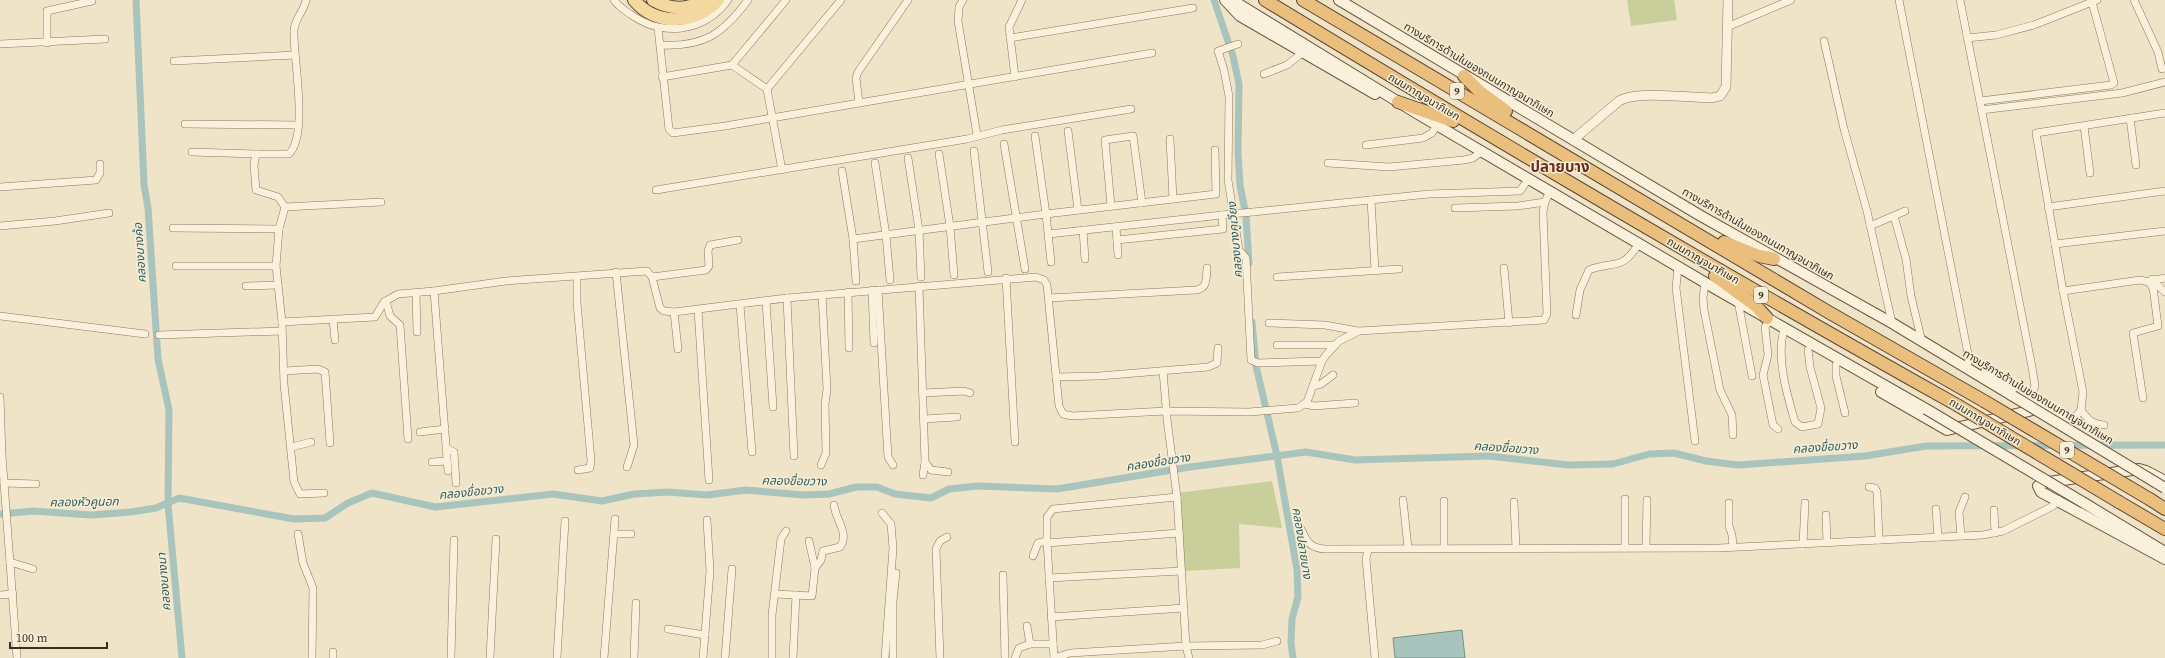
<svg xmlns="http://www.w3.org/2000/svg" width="2165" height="658" viewBox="0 0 2165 658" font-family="'Source Serif 4','Noto Sans Thai',serif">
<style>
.green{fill:#c9cf9b}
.water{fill:#a9c4bc;stroke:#6f938a}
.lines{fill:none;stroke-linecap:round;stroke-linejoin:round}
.canal{stroke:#a9c4bc;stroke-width:7}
.minor-casing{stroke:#8d765c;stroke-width:8}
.tertiary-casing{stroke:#8d765c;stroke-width:10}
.secondary-casing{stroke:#6f573f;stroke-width:12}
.primary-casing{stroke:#5b4430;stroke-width:14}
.trunk-casing{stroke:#5b4430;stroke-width:14}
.minor{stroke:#faf1dc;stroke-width:7}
.tertiary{stroke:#faf1dc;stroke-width:9}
.secondary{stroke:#faf1dc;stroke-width:10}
.primary{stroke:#f3d9a0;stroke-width:12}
.trunk{stroke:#eabe7c;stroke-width:12}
.minor-bridge-casing{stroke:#8d765c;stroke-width:8;stroke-linecap:butt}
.secondary-bridge-casing{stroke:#6f573f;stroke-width:12;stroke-linecap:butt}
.trunk-bridge-casing{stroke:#5b4430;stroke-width:14;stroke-linecap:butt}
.minor-bridge{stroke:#faf1dc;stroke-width:7}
.secondary-bridge{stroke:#faf1dc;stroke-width:10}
.trunk-bridge{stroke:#eabe7c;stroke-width:12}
.labels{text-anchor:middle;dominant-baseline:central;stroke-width:3;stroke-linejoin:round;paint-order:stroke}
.shield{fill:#f7eed8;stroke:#756857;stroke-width:1}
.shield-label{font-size:10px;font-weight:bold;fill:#3d2e20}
.street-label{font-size:11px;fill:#3d2e20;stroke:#f7eed8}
.water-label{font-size:12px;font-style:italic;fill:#2f5d5a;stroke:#f7eed8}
.district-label{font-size:15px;font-weight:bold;fill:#6b2e1e;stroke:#f7eed8}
</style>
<rect width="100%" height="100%" fill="#f0e4c8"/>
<g class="green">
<polygon points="1627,0 1674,0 1677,20 1631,26"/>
<polygon points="1272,481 1282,528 1239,524 1240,568 1183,571 1177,493"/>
</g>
<polygon class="water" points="1462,630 1465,658 1395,658 1393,638"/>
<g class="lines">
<g class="canal">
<polyline points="136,0 144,184 148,208 158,359 169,410 168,504 182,658"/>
<polyline points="1214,0 1233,56 1239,84 1238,152 1240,185 1246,216 1249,263"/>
<polyline points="1252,322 1256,366 1277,456 1297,570 1298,597 1292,619 1291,643 1293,658"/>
<polyline points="0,514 33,511 91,515 131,512 156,508 179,498 294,519 325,518 348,503 372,493 435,507 553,494 602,501 634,494 668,492 707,495 746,490 803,495 829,494 856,487 877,487 895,494 931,498 949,489 977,486 1057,489 1190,467 1306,452 1355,460 1489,456 1568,465 1613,464 1649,454 1674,453 1706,461 1738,465 1865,456 1926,446 2165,445"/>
</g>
<defs>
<g id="minor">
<path d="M306,0C304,12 294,19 294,31C293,58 309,134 289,154H256L254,165L256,190L278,197L285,207L279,229L276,266L282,322L284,384L294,482L300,494L324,493"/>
<path d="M614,0C618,6 624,10 630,14C662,37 704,33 728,0"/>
<polyline points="963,0 959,7 958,21 977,135"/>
<polyline points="1899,0 1969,359 1968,363"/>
<polyline points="1960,0 2032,367 2035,386 2030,397"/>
<polyline points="2134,0 2158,52 2162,69"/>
<polyline points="1727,27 1791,0"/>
<polyline points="658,28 669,129 673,133 725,126 1152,53"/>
<polyline points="1010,38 1193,8"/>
<polyline points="1967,38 1996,35 2034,25 2097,0"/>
<polyline points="1824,41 1844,129 1867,211 1892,323"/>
<polyline points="47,43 47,11 92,1"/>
<polyline points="0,44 105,39"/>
<polyline points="1238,44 1218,51 1224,70 1229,96 1228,180 1239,250 1246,258 1251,360 1258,363 1322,361"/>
<path d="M661,45C704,47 723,34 748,0"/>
<polyline points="174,61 295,55"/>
<polyline points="732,65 767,89 782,170"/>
<polyline points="1264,74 1287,65 1302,53"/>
<polyline points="662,77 732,65 786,0"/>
<polyline points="1015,77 1009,27 1022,0"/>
<polyline points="767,89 841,0"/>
<polyline points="1980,101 2111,85 2114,83 2092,2"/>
<polyline points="859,103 856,78 858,72 908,0"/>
<polyline points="1981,110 2122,93 2165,82"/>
<polyline points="2130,118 2136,165"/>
<polyline points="185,124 297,125"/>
<polyline points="2084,126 2090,173"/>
<polyline points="1068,131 1078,210"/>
<polyline points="1035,136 1046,214 1216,194 1215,150"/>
<polyline points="1170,139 1173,199"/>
<polyline points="1004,144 1025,269"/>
<polyline points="1366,145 1423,138 1432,133 1437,125"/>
<polyline points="974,151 988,272"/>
<polyline points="192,152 256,154"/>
<polyline points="939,154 950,226 954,275"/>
<polyline points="908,158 919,230 921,277"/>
<polyline points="875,163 886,235 890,280"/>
<polyline points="1328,163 1389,167 1464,160 1473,158 1482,151"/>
<polyline points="842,171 853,239 856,281"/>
<polyline points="0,187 96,180 100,173 100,164"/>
<polyline points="656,190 967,139 1002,130 1131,109"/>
<polyline points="1371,200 1375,270"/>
<polyline points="1111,206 1105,140 1133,136 1142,203"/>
<polyline points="285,207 381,202"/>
<polyline points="2048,207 2165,191"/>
<polyline points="1455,208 1518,206 1545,202"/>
<polyline points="1253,212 1429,194 1520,191 1529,178"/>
<polyline points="1894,216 1906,259 1911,296 1921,338"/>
<polyline points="0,226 55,221 109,213"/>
<polyline points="1870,226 1905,211"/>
<polyline points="1116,227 1118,255"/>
<polyline points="173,228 279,229"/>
<polyline points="1083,230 1085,259"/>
<polyline points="1049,234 1231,214"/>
<polyline points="853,239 1046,214 1051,262"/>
<polyline points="1117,240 1223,229 1222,215"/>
<polyline points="2055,244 2165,231"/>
<polyline points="176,266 276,266"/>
<polyline points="1678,266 1676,288 1695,441"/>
<polyline points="1504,268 1509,323"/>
<polyline points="616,272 634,445 627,467"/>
<polyline points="577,277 577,303 591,460 590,468 578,470"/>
<polyline points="652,277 706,270 709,266 708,251 710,245 738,240"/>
<polyline points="1277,277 1399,269"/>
<polyline points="1006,278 1015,442"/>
<polyline points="2156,280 2165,278"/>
<polyline points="1705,283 1703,298 1704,310 1720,390 1732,415 1733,435"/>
<polyline points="2157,285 2165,292"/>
<polyline points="246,286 278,285"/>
<polyline points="919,286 925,462 931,470 948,472"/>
<polyline points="872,290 874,343"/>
<polyline points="878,290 888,457 893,465"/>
<polyline points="434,291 448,471"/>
<polyline points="2063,291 2140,280 2149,282 2152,279 2156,280 2157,284 2152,287 2149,282"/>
<polyline points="848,292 849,348"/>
<polyline points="416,293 417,332"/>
<polyline points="787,298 794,456"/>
<path d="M1049,298L1196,290C1208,288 1206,278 1207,268"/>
<polyline points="386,301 390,316 400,325 408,439"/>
<polyline points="766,301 773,407"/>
<polyline points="1738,301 1752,376"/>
<polyline points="740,305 752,452"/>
<polyline points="698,310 709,480"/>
<polyline points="674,312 678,349"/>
<path d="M1576,315L1580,290L1589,270C1614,260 1622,272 1639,243"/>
<polyline points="0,316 145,334"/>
<polyline points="333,319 335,340"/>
<polyline points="1770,320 1765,327 1768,355 1763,375 1773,425 1778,429"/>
<polyline points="282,322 375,317 384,302 398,294 434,291 506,281 647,271 652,277 660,308 664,311 674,312 787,298 1036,277 1044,280 1047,285 1059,406 1063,414 1072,416 1166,411 1249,412 1298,408 1307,402 1322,361 1326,355 1339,341 1359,331 1544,320 1547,314 1543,212 1545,202 1550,191"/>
<polyline points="1269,323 1325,325 1358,331"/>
<path d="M1783,333C1777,362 1787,394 1795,422L1802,427L1818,424L1821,408L1810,367L1808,350"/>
<polyline points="159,335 282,331"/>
<polyline points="1277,345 1335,345"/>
<polyline points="1836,365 1836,376 1845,413"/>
<polyline points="284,371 318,369 325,372 330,443"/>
<polyline points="1056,377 1099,376 1208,367 1217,363 1218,348"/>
<polyline points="1313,386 1321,384 1333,375"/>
<polyline points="923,393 964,391 970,393"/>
<polyline points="0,397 2,455 17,658"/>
<polyline points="2143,398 2133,333 2158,326 2153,287"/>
<polyline points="1305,404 1314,406 1355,403"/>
<polyline points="2043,405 2071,423 2081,410 2083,392 2063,291 2036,133 2165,113"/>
<path d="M2081,410C2088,420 2092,424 2104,425"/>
<polyline points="924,419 957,417"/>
<polyline points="420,432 445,429"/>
<polyline points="292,447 311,442"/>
<polyline points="446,448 454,452 456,483"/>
<polyline points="432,462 447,461"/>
<polyline points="821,465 826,453 825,404 827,389 822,295"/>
<polyline points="923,475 925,462"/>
<polyline points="4,483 36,484"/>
<polyline points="1869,487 1875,488 1877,492 1879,540"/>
<polyline points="1403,500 1408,548"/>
<polyline points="1514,502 1516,548"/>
<polyline points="1729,503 1729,526 1732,535 1733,546"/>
<polyline points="1936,509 1938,537"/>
<polyline points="1994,510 1995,533"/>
<polyline points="882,513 891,524 893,548 885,658"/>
<polyline points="1826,515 1827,542"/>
<path d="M1301,529C1307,542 1310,548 1325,549L1719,548L1983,535L2003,531L2053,506L2059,500"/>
<polyline points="298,534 303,563 313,588 312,658"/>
<polyline points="614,534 631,534"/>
<polyline points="1961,536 1959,512 1965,497"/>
<polyline points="809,541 815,568"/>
<polyline points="1047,543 1179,533"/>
<polyline points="1803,544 1805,503"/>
<polyline points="1646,547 1647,500"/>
<polyline points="1444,548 1444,501"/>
<polyline points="1625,548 1625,499"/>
<polyline points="1368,550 1366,559 1375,658"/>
<polyline points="1033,556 1038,543 1047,541"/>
<polyline points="10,562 33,569"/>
<polyline points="1003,575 1005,658"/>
<polyline points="1049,578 1181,571"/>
<path d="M776,594L812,596L815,568L821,560L823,551L840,547C850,533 835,519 834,505"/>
<polyline points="0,595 13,594"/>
<polyline points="1051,617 1184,608"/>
<polyline points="1027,626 1030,644"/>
<polyline points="668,629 705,635"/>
<polyline points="333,652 333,658"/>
<polyline points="451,658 454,540"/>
<polyline points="490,658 496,539"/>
<polyline points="557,658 565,521"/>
<polyline points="604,658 615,519"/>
<polyline points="634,658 636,603"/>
<polyline points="703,658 710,571 707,520"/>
<polyline points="725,658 732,569"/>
<polyline points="772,658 772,615 781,539 786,531"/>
<polyline points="793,658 796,595"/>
<polyline points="893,658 893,601 896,573"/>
<polyline points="940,658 936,549 940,541 947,537"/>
<polyline points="1015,658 1019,648 1030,644 1053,644"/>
<polyline points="1054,658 1070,653 1186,646 1177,497 1167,419 1163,371"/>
<polyline points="1054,658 1047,541 1047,517 1053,509 1177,497"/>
<polyline points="1189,658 1186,646 1262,645 1277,641"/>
</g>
<path id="tertiary" d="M1573,140L1619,101C1637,90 1690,98 1712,98L1720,96L1726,87L1728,0"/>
<g id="secondary">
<polyline points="1225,0 1240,16 1375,94"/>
<polyline points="1232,0 1418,114 1716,289 1926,409"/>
<polyline points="1339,0 1701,216 1892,323 2013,396"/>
<polyline points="1881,392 1947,430 2029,411 2043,405 1986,372"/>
<polyline points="2165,481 2146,471 2139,469 2042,483 2038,486 2041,492 2165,559"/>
<polyline points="2084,503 2165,552"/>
</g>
<g id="primary">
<path d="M634,0C656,26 695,25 718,0"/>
<path d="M653,0C669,9 687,11 703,0"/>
</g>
<g id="trunk">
<path d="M1265,0C1494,139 1724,275 1957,405"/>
<polyline points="1303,0 1830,313 1984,401"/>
<polyline points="1464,76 1479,91 1506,111"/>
<polyline points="1398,102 1453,121"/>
<polyline points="1724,242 1759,256 1774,259"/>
<polyline points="1715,276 1756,306 1767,318"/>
<polyline points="2151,500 2165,509"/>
<polyline points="2119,502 2165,529"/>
</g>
</defs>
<use href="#minor" class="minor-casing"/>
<use href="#tertiary" class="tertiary-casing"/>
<use href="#secondary" class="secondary-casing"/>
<use href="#primary" class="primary-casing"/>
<use href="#trunk" class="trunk-casing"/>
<use href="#minor" class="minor"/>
<use href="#tertiary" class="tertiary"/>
<use href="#secondary" class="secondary"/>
<use href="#primary" class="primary"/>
<use href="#trunk" class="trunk"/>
<defs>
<polyline id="minor-bridge" points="1231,214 1253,212"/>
<g id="secondary-bridge">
<polyline points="2013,396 2165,488"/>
<polyline points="1926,409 2084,503"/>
</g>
<g id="trunk-bridge">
<polyline points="1984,401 2151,500"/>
<polyline points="1957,405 2119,502"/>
</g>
</defs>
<use href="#minor-bridge" class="minor-bridge-casing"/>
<use href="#secondary-bridge" class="secondary-bridge-casing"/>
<use href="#trunk-bridge" class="trunk-bridge-casing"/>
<use href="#minor-bridge" class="minor-bridge"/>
<use href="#secondary-bridge" class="secondary-bridge"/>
<use href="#trunk-bridge" class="trunk-bridge"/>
</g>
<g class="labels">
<g class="shield">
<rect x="1450" y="83" width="14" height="16" rx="3"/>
<rect x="1754" y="287" width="14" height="16" rx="3"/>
<rect x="2060" y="442" width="14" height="16" rx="3"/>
</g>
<g class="shield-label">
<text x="1457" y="91">9</text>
<text x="1761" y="295">9</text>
<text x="2067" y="450">9</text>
</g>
<g class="street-label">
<text transform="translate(1479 70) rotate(31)">ทางบริการด้านในของถนนกาญจนาภิเษก</text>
<text transform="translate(1424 97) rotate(31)">ถนนกาญจนาภิเษก</text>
<text transform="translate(1758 234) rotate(30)">ทางบริการด้านในของถนนกาญจนาภิเษก</text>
<text transform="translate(1703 261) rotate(30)">ถนนกาญจนาภิเษก</text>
<text transform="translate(2038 397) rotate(31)">ทางบริการด้านในของถนนกาญจนาภิเษก</text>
<text transform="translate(1985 422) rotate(31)">ถนนกาญจนาภิเษก</text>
</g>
<g class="water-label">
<text transform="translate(1235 240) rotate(-95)">คลองบางคูเวียง</text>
<text transform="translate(140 253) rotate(-94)">คลองบางค้อ</text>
<text transform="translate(1825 447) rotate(-4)">คลองขื่อขวาง</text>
<text transform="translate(1506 448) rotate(4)">คลองขื่อขวาง</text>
<text transform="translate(1158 462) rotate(-9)">คลองขื่อขวาง</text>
<text transform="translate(794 481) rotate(1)">คลองขื่อขวาง</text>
<text transform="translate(471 492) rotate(-6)">คลองขื่อขวาง</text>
<text transform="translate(84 502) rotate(-1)">คลองหัวคูนอก</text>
<text transform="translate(1302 543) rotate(81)">คลองปลายบาง</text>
<text transform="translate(164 582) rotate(-95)">คลองบางนา</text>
</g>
<g class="district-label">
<text x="1560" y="166">ปลายบาง</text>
</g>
</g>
<path d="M10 642v6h97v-6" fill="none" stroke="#3d2e20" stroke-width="2"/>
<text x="16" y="642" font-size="12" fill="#3d2e20" stroke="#f7eed8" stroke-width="3" paint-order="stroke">100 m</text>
</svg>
